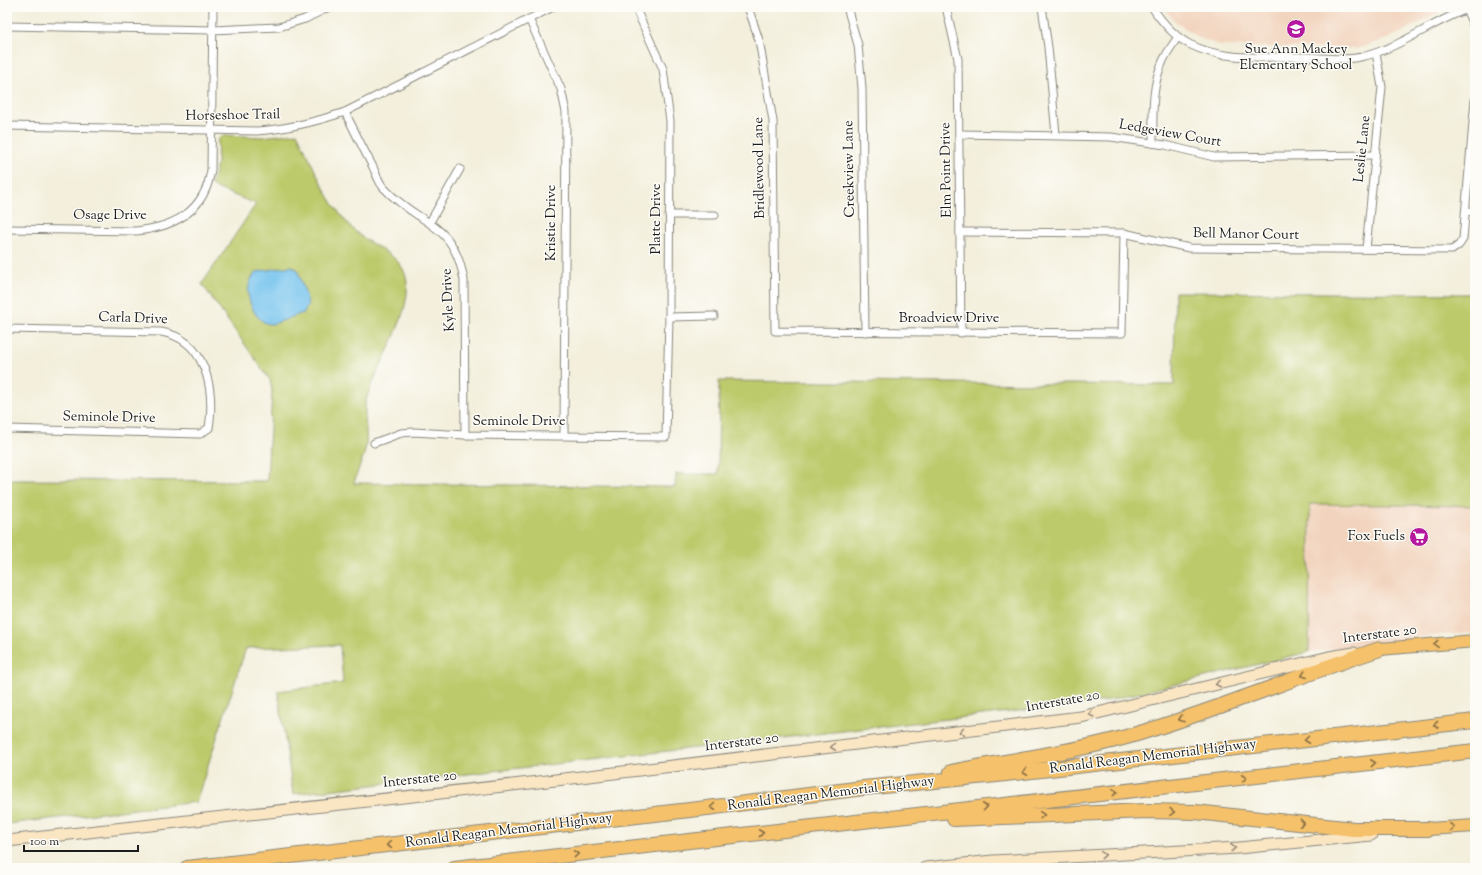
<svg xmlns="http://www.w3.org/2000/svg" width="1482" height="875" viewBox="0 0 1482 875" font-family="'Sorts Mill Goudy',serif">
<style>
.built{fill:#f2d4be}
.green{fill:#bdca6c;stroke:#6c7344}
.water{fill:#73c2ee;stroke:#486f85}
.lines{fill:none;stroke-linecap:round;stroke-linejoin:round}
.minor-casing{stroke:#88867c;stroke-width:9}
.secondary-casing{stroke:#88867c;stroke-width:13}
.primary-casing{stroke:#88867c;stroke-width:14}
.motorway-casing{stroke:#88867c;stroke-width:16}
.minor{stroke:#fff;stroke-width:7}
.secondary{stroke:#fbe6c4;stroke-width:11}
.primary{stroke:#f5c16b;stroke-width:12}
.motorway{stroke:#f5c16b;stroke-width:14}
.oneway{stroke:#886e44}
.oneway2{stroke:#978b78}
.labels{text-anchor:middle;dominant-baseline:central;stroke-width:3;stroke-linejoin:round;paint-order:stroke}
.poi-label{font-size:14px;fill:#1c1c1c;stroke:#fdfcf7}
.street-label{font-size:14px;fill:#1c1c1c;stroke:#fdfcf7}
</style>
<rect width="100%" height="100%" fill="#fdfcf7"/>
<filter id="ink" filterUnits="userSpaceOnUse"><feTurbulence type="fractalNoise" baseFrequency=".025" numOctaves="2"/><feDisplacementMap in="SourceGraphic" scale="8" xChannelSelector="R" yChannelSelector="G"/><feConvolveMatrix kernelMatrix="1 2 1 2 8 2 1 2 1" color-interpolation-filters="sRGB"/></filter>
<filter id="wash" filterUnits="userSpaceOnUse"><feTurbulence type="fractalNoise" baseFrequency=".012" numOctaves="4" result="noise"/><feDisplacementMap in="SourceGraphic" scale="16" xChannelSelector="R" yChannelSelector="G"/><feGaussianBlur stdDeviation="0.9" result="paint"/><feColorMatrix in="noise" values="0 0 0 0 0 0 0 0 0 0 0 0 0 0 0 0 0 1.4 0 .05"/><feComposite in="paint" operator="in"/></filter>
<g filter="url(#wash)">
<rect width="100%" height="100%" fill="#f3efdc"/>
<g class="built">
<polygon points="1162,7 1450,7 1390,38 1356,49 1221,46 1197,37 1175,21"/>
<polygon points="1310,504 1475,506 1475,633 1441,635 1309,652"/>
</g>
<path class="green" d="M297,133C314,166 328,206 356,232C369,245 394,252 403,269C421,302 377,365 367,397C362,412 368,430 366,446C364,458 357,471 354,483L675,487L676,474H718L719,381L1174,385L1175,292L1475,294V506L1310,504L1309,652L1105,701L293,794L278,691L343,683L340,645L246,648L196,802L7,824V480L267,481L272,391L270,380L202,284L256,204L211,186L217,164L218,140L223,135L262,137Z"/>
<path class="water" d="M291,266L297,269L306,295L308,304L304,313C294,315 276,325 269,324C256,322 245,298 249,286C250,280 253,276 256,272Z"/>
</g>
<g filter="url(#ink)">
<g class="lines">
<defs>
<g id="minor">
<polyline points="748,7 759,40 773,121 775,331 1122,333 1124,233"/>
<polyline points="847,7 858,45 862,88 865,332"/>
<polyline points="946,7 958,59 961,333"/>
<polyline points="1042,7 1048,47 1056,135"/>
<path d="M1152,7C1162,22 1174,37 1191,45C1225,62 1271,56 1308,57C1326,58 1347,61 1365,56C1402,47 1436,19 1473,7"/>
<polyline points="1466,9 1475,29"/>
<polyline points="529,19 561,89 566,112 564,435"/>
<polyline points="7,26 213,30 279,27 305,19 329,7"/>
<path d="M345,112C354,130 363,149 373,167C376,174 379,183 384,188C420,227 453,219 464,280L465,435"/>
<path d="M7,126L257,131C288,129 315,122 345,112L553,7"/>
<polyline points="959,134 1111,137 1165,145 1214,157 1375,155"/>
<path d="M1153,143C1153,116 1151,86 1163,61C1167,52 1173,44 1178,37"/>
<polyline points="1467,211 1475,212"/>
<polyline points="669,215 715,215"/>
<polyline points="430,222 460,169"/>
<path d="M7,229L136,231C175,227 205,211 211,170L213,7"/>
<polyline points="960,232 1124,233 1189,248 1452,250 1459,245 1463,239 1475,100"/>
<polyline points="1366,249 1382,87 1376,53"/>
<polyline points="669,317 714,316"/>
<path d="M7,329L161,332C206,339 215,389 209,428L200,434L7,429"/>
<polyline points="374,443 401,433 414,432 465,435 666,437 669,317 670,121 663,69 635,7"/>
</g>
<g id="secondary">
<polyline points="7,841 539,782 1081,717 1329,657 1354,653"/>
<polyline points="925,868 993,861 1239,848 1371,835"/>
</g>
<g id="primary">
<polyline points="1380,649 1475,641"/>
<polyline points="1428,829 1475,826"/>
</g>
<g id="motorway">
<path d="M951,772C1014,759 1078,752 1140,733C1222,708 1300,675 1380,649"/>
<polyline points="954,819 1146,811 1195,812 1354,829 1428,829"/>
<polyline points="187,868 707,808 863,788 997,775 1475,721"/>
<polyline points="454,868 1475,751"/>
</g>
</defs>
<use href="#minor" class="minor-casing"/>
<use href="#secondary" class="secondary-casing"/>
<use href="#primary" class="primary-casing"/>
<use href="#motorway" class="motorway-casing"/>
<use href="#minor" class="minor"/>
<use href="#secondary" class="secondary"/>
<use href="#primary" class="primary"/>
<use href="#motorway" class="motorway"/>
</g>
<defs><path id="oneway-chevron" d="M-2-3.5L2.5 0L-2 3.5" fill="none" stroke-width="1.6" stroke-linecap="round" stroke-linejoin="round"/></defs>
<g class="oneway">
<use href="#oneway-chevron" transform="translate(1436 644) rotate(176)"/>
<use href="#oneway-chevron" transform="translate(1304 675) rotate(160)"/>
<use href="#oneway-chevron" transform="translate(1181 719) rotate(161)"/>
<use href="#oneway-chevron" transform="translate(1436 725) rotate(174)"/>
<use href="#oneway-chevron" transform="translate(1307 740) rotate(173)"/>
<use href="#oneway-chevron" transform="translate(1373 763) rotate(-6)"/>
<use href="#oneway-chevron" transform="translate(1025 772) rotate(173)"/>
<use href="#oneway-chevron" transform="translate(1244 778) rotate(-7)"/>
<use href="#oneway-chevron" transform="translate(1115 792) rotate(-6)"/>
<use href="#oneway-chevron" transform="translate(713 807) rotate(173)"/>
<use href="#oneway-chevron" transform="translate(985 807) rotate(-7)"/>
<use href="#oneway-chevron" transform="translate(1172 812) rotate(1)"/>
<use href="#oneway-chevron" transform="translate(1042 815) rotate(-3)"/>
<use href="#oneway-chevron" transform="translate(1302 823) rotate(6)"/>
<use href="#oneway-chevron" transform="translate(1452 827) rotate(-4)"/>
<use href="#oneway-chevron" transform="translate(761 833) rotate(-6)"/>
<use href="#oneway-chevron" transform="translate(389 845) rotate(173)"/>
<use href="#oneway-chevron" transform="translate(576 854) rotate(-6)"/>
</g>
<g class="oneway2">
<use href="#oneway-chevron" transform="translate(1218 684) rotate(167)"/>
<use href="#oneway-chevron" transform="translate(1091 714) rotate(166)"/>
<use href="#oneway-chevron" transform="translate(962 732) rotate(173)"/>
<use href="#oneway-chevron" transform="translate(833 747) rotate(173)"/>
<use href="#oneway-chevron" transform="translate(1233 848) rotate(-3)"/>
<use href="#oneway-chevron" transform="translate(1103 855) rotate(-3)"/>
</g>
</g>
<defs>
<symbol id="school-disc" viewBox="-11 -11 22 22"><circle r="9.5" fill="#b5179e" stroke="#fdfcf7"/><path d="M0-5L7-2L0 1L-7-2ZM-4 1L0 2.5L4 1V4Q0 6-4 4Z" fill="#fff"/></symbol>
<symbol id="supermarket-disc" viewBox="-11 -11 22 22"><circle r="9.5" fill="#b5179e" stroke="#fdfcf7"/><path d="M-6-5.5h2.5l.6 2H6L4.5 2H-2.5L-4.4-4H-6ZM-1.5 3.2a1.3 1.3 0 1 0 .1 0ZM3 3.2a1.3 1.3 0 1 0 .1 0Z" fill="#fff"/></symbol>
</defs>
<g fill-rule="evenodd">
<use href="#school-disc" x="1285" y="18" width="22" height="22"/>
<use href="#supermarket-disc" x="1408" y="526" width="22" height="22"/>
</g>
<g class="labels">
<g class="poi-label">
<text x="1296" y="50">Sue Ann Mackey<tspan x="1296" dy="16">Elementary School</tspan></text>
<text x="1405" y="537" text-anchor="end">Fox Fuels</text>
</g>
<g class="street-label">
<text transform="translate(233 116) rotate(-1)">Horseshoe Trail</text>
<text transform="translate(1170 134) rotate(10)">Ledgeview Court</text>
<text transform="translate(1363 149) rotate(-84)">Leslie Lane</text>
<text transform="translate(760 168) rotate(-91)">Bridlewood Lane</text>
<text transform="translate(850 169) rotate(-91)">Creekview Lane</text>
<text transform="translate(947 170) rotate(-91)">Elm Point Drive</text>
<text x="110" y="216">Osage Drive</text>
<text transform="translate(657 219) rotate(-90)">Platte Drive</text>
<text transform="translate(552 223) rotate(-90)">Kristie Drive</text>
<text transform="translate(1246 235) rotate(1)">Bell Manor Court</text>
<text transform="translate(449 300) rotate(-93)">Kyle Drive</text>
<text transform="translate(133 319) rotate(2)">Carla Drive</text>
<text x="949" y="319">Broadview Drive</text>
<text transform="translate(109 418) rotate(1)">Seminole Drive</text>
<text x="519" y="422">Seminole Drive</text>
<text transform="translate(1380 635) rotate(-7)">Interstate 20</text>
<text transform="translate(1063 702) rotate(-10)">Interstate 20</text>
<text transform="translate(742 743) rotate(-7)">Interstate 20</text>
<text transform="translate(1153 757) rotate(-7)">Ronald Reagan Memorial Highway</text>
<text transform="translate(420 780) rotate(-6)">Interstate 20</text>
<text transform="translate(831 794) rotate(-7)">Ronald Reagan Memorial Highway</text>
<text transform="translate(509 831) rotate(-7)">Ronald Reagan Memorial Highway</text>
</g>
</g>
<rect width="1482" height="875" fill="none" stroke="#fdfcf7" stroke-width="24"/>
<path d="M24 845v6h114v-6" fill="none" stroke="#1c1c1c" stroke-width="2"/>
<text x="30" y="845" font-size="12" fill="#1c1c1c" stroke="#fdfcf7" stroke-width="3" paint-order="stroke">100 m</text>
</svg>
